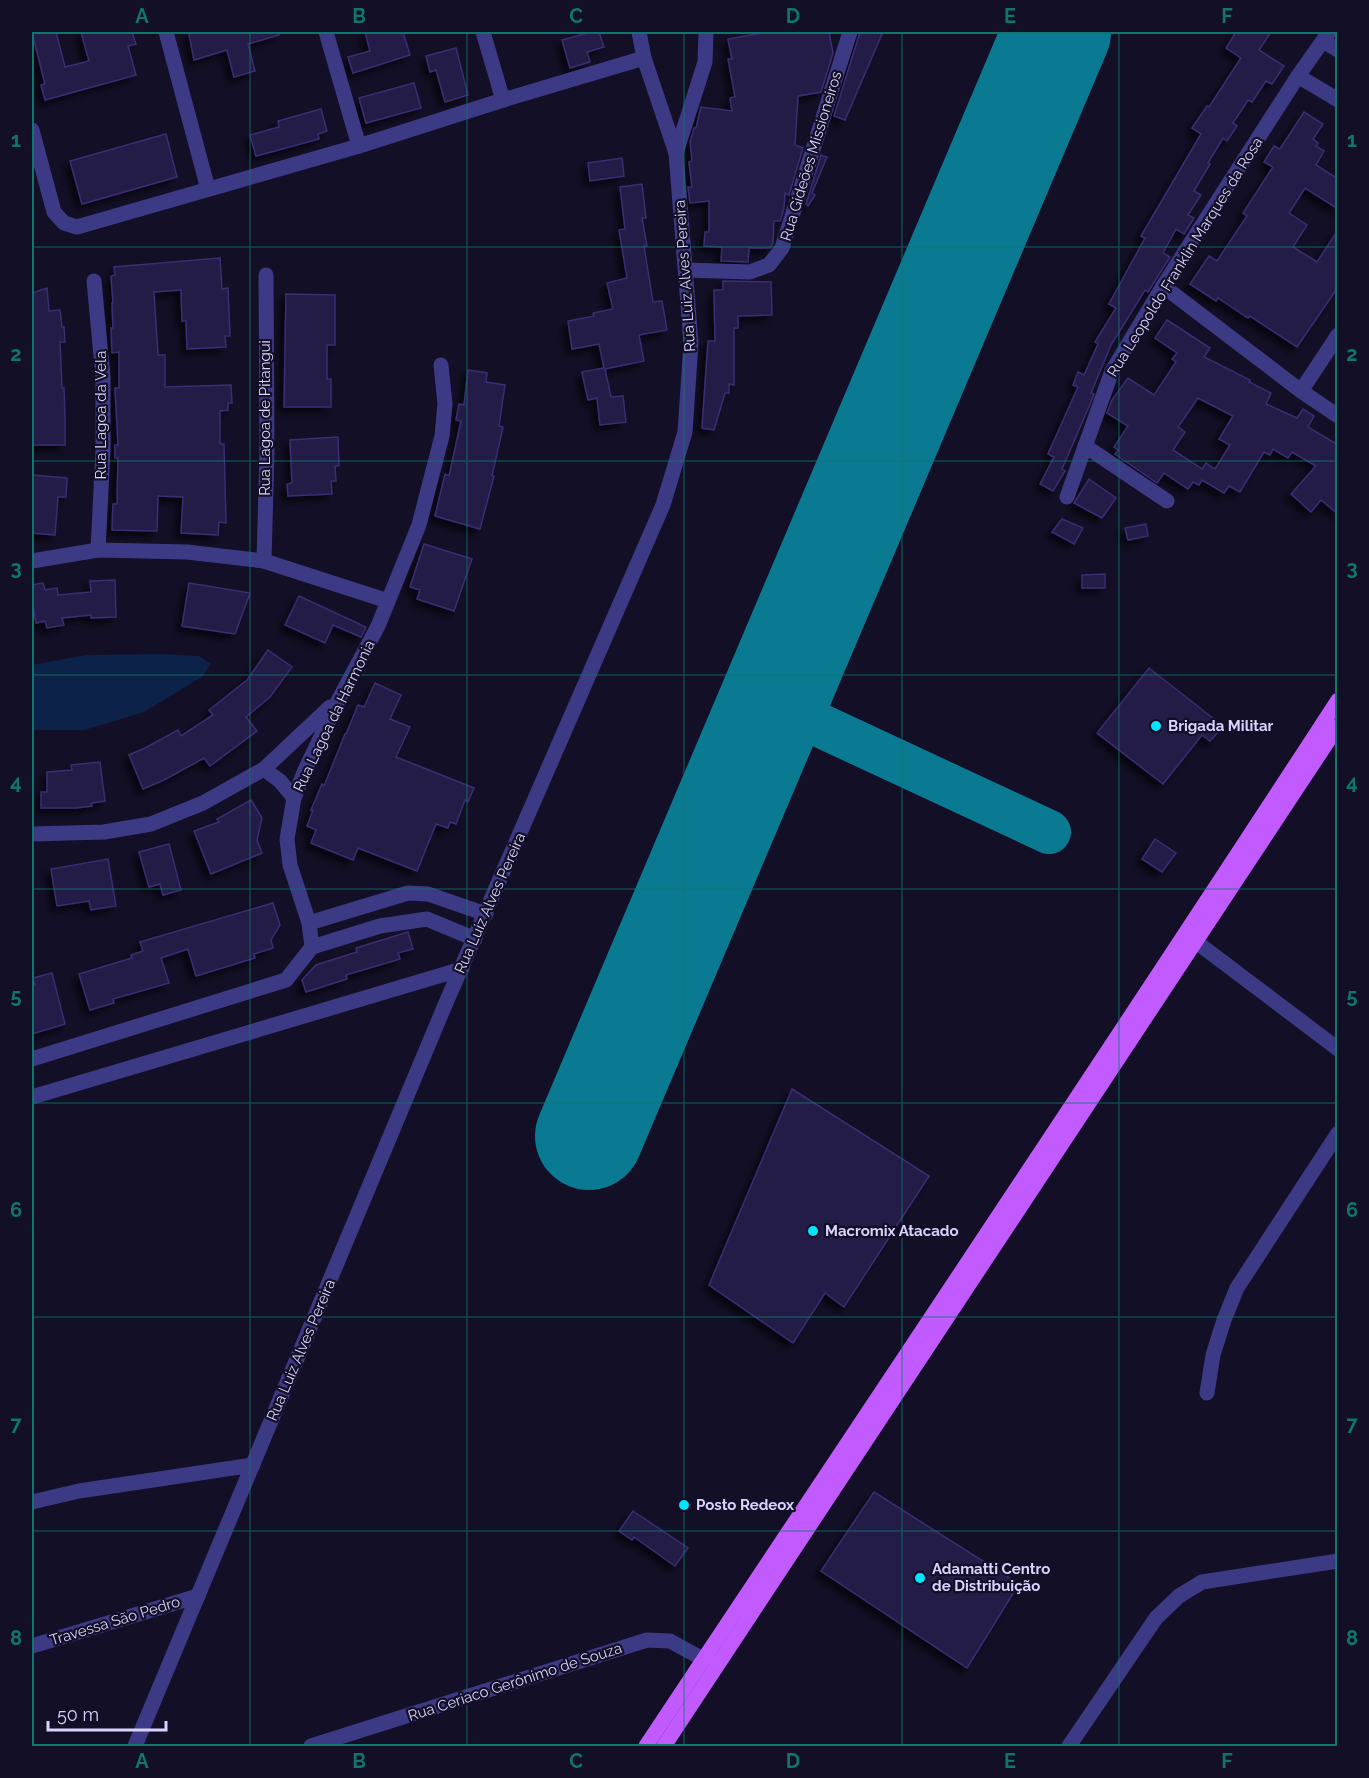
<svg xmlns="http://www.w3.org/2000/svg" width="1369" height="1778" viewBox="0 0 1369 1778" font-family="Raleway,sans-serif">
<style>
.water{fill:#0c2248}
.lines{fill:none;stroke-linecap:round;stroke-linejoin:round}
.taxiway{stroke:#0a7a92;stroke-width:44}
.runway{stroke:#0a7a92;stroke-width:108}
.building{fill:#241b47;stroke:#3b2d73;stroke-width:1.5;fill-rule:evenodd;filter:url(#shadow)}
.minor{stroke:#3d3a85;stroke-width:15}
.major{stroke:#c25bff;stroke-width:15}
.grid{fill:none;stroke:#0f766e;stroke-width:1.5;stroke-opacity:0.55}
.poi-dot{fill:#00e5ff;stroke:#130f26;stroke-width:2}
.labels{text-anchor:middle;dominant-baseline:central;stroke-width:4.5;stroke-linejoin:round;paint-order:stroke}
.street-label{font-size:15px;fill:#d9d4ff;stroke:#130f26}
.poi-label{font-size:15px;font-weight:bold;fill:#d9d4ff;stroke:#130f26;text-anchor:start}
.neatline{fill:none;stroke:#0f766e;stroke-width:2}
.grid-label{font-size:20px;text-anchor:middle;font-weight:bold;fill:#0f766e}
</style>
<defs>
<filter id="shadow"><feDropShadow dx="-5.5" dy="5.5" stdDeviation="3" flood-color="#0009"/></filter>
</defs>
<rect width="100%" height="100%" fill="#130f26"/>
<polygon class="water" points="162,654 199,656 211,664 202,677 144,712 85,730 32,730 32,665 86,655"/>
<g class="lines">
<polyline class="taxiway" points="772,703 1049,832"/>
<polyline class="runway" points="589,1136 1057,32"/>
</g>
<g class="building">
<polygon points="32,32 56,32 65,67 89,61 81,32 132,32 136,44 128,46 136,75 45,100 41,85 45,84"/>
<polygon points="197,32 279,32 279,35 248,44 255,71 234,77 227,50 194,60 189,34"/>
<polygon points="365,32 403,32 410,55 353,73 348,57 370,51"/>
<polygon points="592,32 599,32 604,47 587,52 590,62 570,68 562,40"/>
<polygon points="768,32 829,32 833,53 821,92 798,96 795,145 803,148 789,195 785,193 784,208 780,221 774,221 773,243 770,248 749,248 748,262 721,261 722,247 704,246 705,232 709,232 709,201 690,203 688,187 692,187 689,162 692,161 690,142 694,128 696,128 701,107 732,111 730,98 735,97 728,59 732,59 728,39"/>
<polygon points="860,32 874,32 882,34 845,120 834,116"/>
<polygon points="1236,32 1271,32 1259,50 1284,66 1272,84 1266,81 1252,102 1248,100 1233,123 1237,126 1227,141 1223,138 1208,163 1210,164 1194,191 1201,195 1188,215 1194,218 1184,234 1176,229 1163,253 1170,257 1148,292 1145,290 1111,345 1091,393 1094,394 1091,402 1062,469 1065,471 1053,491 1040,484 1054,457 1048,454 1078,387 1073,385 1078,372 1084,375 1098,344 1095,342 1116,308 1109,304 1145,238 1141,236 1201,134 1192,128 1207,106 1209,107 1241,58 1226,48"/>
<polygon points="456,48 468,95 445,102 436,70 430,72 426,56"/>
<polygon points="414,83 421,108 366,123 359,98"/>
<polygon points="321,109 327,131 318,134 319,139 256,156 250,135 279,127 278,121"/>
<polygon points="1304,112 1323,124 1313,139 1318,143 1316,146 1324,151 1316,165 1338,179 1338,209 1305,188 1289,213 1307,225 1293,247 1317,262 1338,230 1338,287 1297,347 1250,316 1248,318 1218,298 1216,301 1190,284 1209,256 1217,261 1247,216 1243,213 1273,167 1264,162 1274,146 1280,149"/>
<polygon points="166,134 177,177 82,204 70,161"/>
<polygon points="821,155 827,157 812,193 815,195 808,206 806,204"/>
<polygon points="622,158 624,176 590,181 588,163"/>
<polygon points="642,184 646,218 642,218 647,246 644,246 653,302 662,301 667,330 639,335 644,361 605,369 611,397 623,396 626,422 600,425 597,398 588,400 582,372 604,368 599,344 572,349 568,321 594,316 593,313 613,309 607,283 627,278 619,230 625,229 620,187"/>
<polygon points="220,258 222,289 228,288 230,336 225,336 226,347 187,349 186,321 182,321 181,290 154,292 158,355 165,355 165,387 231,385 232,403 228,403 228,410 220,411 220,444 224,444 226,523 219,522 218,535 181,533 183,497 158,496 157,531 112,530 113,504 117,504 118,458 115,458 115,445 118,445 115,388 119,388 119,352 112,353 111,328 113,328 112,303 113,303 111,276 115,275 114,267"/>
<polygon points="723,281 771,282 772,315 738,316 738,328 734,328 734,385 729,384 729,393 725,393 714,430 702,428 708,341 715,341 714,290 723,290"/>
<polygon points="47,288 49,311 60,310 62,327 64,327 65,342 60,342 62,388 64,388 65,418 65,445 32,445 32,293"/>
<polygon points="286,294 335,295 335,345 327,345 327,379 331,379 331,407 284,407"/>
<path d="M1167,320L1210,348L1204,357L1250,380L1249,382L1271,393L1266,404L1297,418L1303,409L1314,416L1308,427L1338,445V514L1321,500L1311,512L1291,494L1316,466L1292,452L1288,458L1273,449L1270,455L1264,452L1240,492L1229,486L1224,493L1202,480L1199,485L1193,482L1188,489L1164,473L1157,483L1115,454L1118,450L1114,447L1128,426L1107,413L1112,400L1128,378L1154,395L1176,362L1172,359L1177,353L1155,338ZM1198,398L1233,416L1219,439L1230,445L1215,469L1206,463L1202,469L1173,450L1185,432L1178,427Z"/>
<polygon points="468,370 487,373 486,382 505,385 499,426 503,427 492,476 494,476 480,529 435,516 445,474 449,476 461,421 456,420 459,404 464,405"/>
<polygon points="338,437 339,466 335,466 336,481 331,481 332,494 288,496 287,484 292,483 290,440"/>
<polygon points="32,475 67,478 66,497 58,497 55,535 32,533"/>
<polygon points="1089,479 1116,498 1102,518 1074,503"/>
<polygon points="1062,519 1083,528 1074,544 1052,532"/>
<polygon points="1146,524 1148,536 1128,540 1125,528"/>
<polygon points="424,544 472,559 454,611 417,599 420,590 410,587"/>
<polygon points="1105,574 1105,588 1082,588 1082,575"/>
<polygon points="115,580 116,617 91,618 91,615 62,618 64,625 47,628 45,621 36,623 32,600 32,585 43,583 45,590 57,588 58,595 91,592 90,581"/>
<polygon points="189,583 250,593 235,634 182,626"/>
<polygon points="299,596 366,627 361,637 333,625 325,643 285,625"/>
<polygon points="268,650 292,667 270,697 246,717 257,731 210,766 204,758 164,780 143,789 129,755 145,748 178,730 181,736 213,715 209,710 247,680"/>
<polygon points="1149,668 1214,719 1209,725 1218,732 1210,741 1202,735 1163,784 1097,733"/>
<polygon points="375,683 401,695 390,719 410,727 396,757 474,788 468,802 465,800 456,824 450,822 448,828 436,824 417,871 358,848 353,860 311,843 316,830 307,826 313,810 311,810 322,784 324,786 345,734 346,734 358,705 364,707"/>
<polygon points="100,762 105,801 91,803 92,806 76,808 41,808 41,792 47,792 47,772 72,770 71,765"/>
<polygon points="251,800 262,818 257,840 262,853 211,874 194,831 219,822 217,819"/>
<polygon points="1155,839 1176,853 1162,872 1142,859"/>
<polygon points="169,844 181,890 163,895 160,884 149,887 139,852"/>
<polygon points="108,859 116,906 91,910 89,901 57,906 51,869"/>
<polygon points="273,903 280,925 271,940 273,948 254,954 255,958 196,976 188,949 161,958 169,983 113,999 114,1003 90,1010 79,974 132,958 131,955 143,951 140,942"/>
<polygon points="408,932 413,949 398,953 400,959 346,975 347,979 306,992 302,980 316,965 357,952 356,948"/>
<polygon points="52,973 65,1024 32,1034 32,986 35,985 33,978"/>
<polygon points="792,1089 929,1176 844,1307 825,1293 793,1343 709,1285"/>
<polygon points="874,1492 1019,1584 967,1668 821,1571"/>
<polygon points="633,1511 688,1548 675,1566 634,1537 632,1540 619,1531"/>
</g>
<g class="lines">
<g class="minor">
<polyline points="166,32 208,189"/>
<polyline points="326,32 359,146"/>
<polyline points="483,32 503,100"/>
<polyline points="639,32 644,58 676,153"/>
<polyline points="1323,41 1338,50"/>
<polyline points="1298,76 1338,100"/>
<polyline points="32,130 54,212 64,223 77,227 359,146 503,100 644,58"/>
<polyline points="686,270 750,272 769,265 782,248 850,32"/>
<polyline points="94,281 103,377 103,450 98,550"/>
<polyline points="1163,286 1301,391 1338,416"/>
<polyline points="1301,391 1338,335"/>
<polyline points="1085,446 1167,501"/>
<polyline points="1067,497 1112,371 1163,286 1298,76 1329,32"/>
<polyline points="32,561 98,550 187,552 264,561 388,601"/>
<polyline points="264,561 267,451 266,275"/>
<polyline points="264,769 280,781 294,798"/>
<polyline points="32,834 104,832 151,824 203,803 264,769 330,707"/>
<polyline points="309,923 408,893 428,894 486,914"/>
<polyline points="1187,935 1338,1049"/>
<polyline points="312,947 380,926 427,919 475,939"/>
<polyline points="32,1059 286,980 312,947 309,923 290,865 287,839 294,798 305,770 339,699 378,626 419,525 442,436 445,404 441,365"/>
<polyline points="32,1097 462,969"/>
<polyline points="1207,1393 1213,1355 1224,1320 1237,1288 1338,1133"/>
<polyline points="32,1502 79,1491 253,1465"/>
<polyline points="32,1646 198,1596"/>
<polyline points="135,1746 445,1005 663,505 685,432 691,343 676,153 705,62 706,32"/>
<polyline points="311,1746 647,1640 670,1641 714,1665"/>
<polyline points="1069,1746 1156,1618 1179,1596 1202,1582 1338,1561"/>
</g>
<g class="major">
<path d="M646,1746C877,1398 1110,1051 1338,700"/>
<polyline points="664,1746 1338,726"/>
</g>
</g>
<path class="grid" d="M250,32V1746M467,32V1746M684,32V1746M902,32V1746M1119,32V1746M32,247H1338M32,461H1338M32,675H1338M32,889H1338M32,1103H1338M32,1317H1338M32,1531H1338"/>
<g class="poi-dot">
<circle cx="1156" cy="726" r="6"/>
<circle cx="813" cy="1231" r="6"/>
<circle cx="684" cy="1505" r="6"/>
<circle cx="920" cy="1578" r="6"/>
</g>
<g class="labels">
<g class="street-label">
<text transform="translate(811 156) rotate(-73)">Rua Gideões Missioneiros</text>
<text transform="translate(1185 257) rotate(-58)">Rua Leopoldo Franklin Marques da Rosa</text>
<text transform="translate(685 276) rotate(-94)">Rua Luiz Alves Pereira</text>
<text transform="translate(101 415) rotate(-90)">Rua Lagoa da Vela</text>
<text transform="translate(265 418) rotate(-90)">Rua Lagoa de Pitangui</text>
<text transform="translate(334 716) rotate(-64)">Rua Lagoa da Harmonia</text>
<text transform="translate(490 903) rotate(-66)">Rua Luiz Alves Pereira</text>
<text transform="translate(301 1350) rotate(-67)">Rua Luiz Alves Pereira</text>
<text transform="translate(115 1621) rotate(-17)">Travessa São Pedro</text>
<text transform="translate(515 1682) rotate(-18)">Rua Ceriaco Gerônimo de Souza</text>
</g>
<g class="poi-label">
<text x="1168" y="726">Brigada Militar</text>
<text x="825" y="1231">Macromix Atacado</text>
<text x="696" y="1505">Posto Redeox</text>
<text x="932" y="1569">Adamatti Centro<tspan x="932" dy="17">de Distribuição</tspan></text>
</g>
</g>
<rect width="1369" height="1778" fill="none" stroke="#130f26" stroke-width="66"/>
<path d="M48 1721v9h118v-9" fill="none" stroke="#d9d4ff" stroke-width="3"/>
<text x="57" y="1721" font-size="18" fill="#d9d4ff" stroke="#130f26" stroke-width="4.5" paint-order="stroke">50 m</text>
<rect x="33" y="33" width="1303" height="1712" class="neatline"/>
<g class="grid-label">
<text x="142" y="23">A</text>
<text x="359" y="23">B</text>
<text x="576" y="23">C</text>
<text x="793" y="23">D</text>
<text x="1010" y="23">E</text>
<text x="1227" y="23">F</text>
<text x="16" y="147">1</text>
<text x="1352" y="147">1</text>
<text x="16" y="361">2</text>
<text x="1352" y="361">2</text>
<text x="16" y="575">3</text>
<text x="1352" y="575">3</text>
<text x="16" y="789">4</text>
<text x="1352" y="789">4</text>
<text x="16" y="1003">5</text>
<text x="1352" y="1003">5</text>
<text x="16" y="1217">6</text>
<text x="1352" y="1217">6</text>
<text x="16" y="1431">7</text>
<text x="1352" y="1431">7</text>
<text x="16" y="1645">8</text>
<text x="1352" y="1645">8</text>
<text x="142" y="1768">A</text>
<text x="359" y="1768">B</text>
<text x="576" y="1768">C</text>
<text x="793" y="1768">D</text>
<text x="1010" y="1768">E</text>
<text x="1227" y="1768">F</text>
</g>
</svg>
